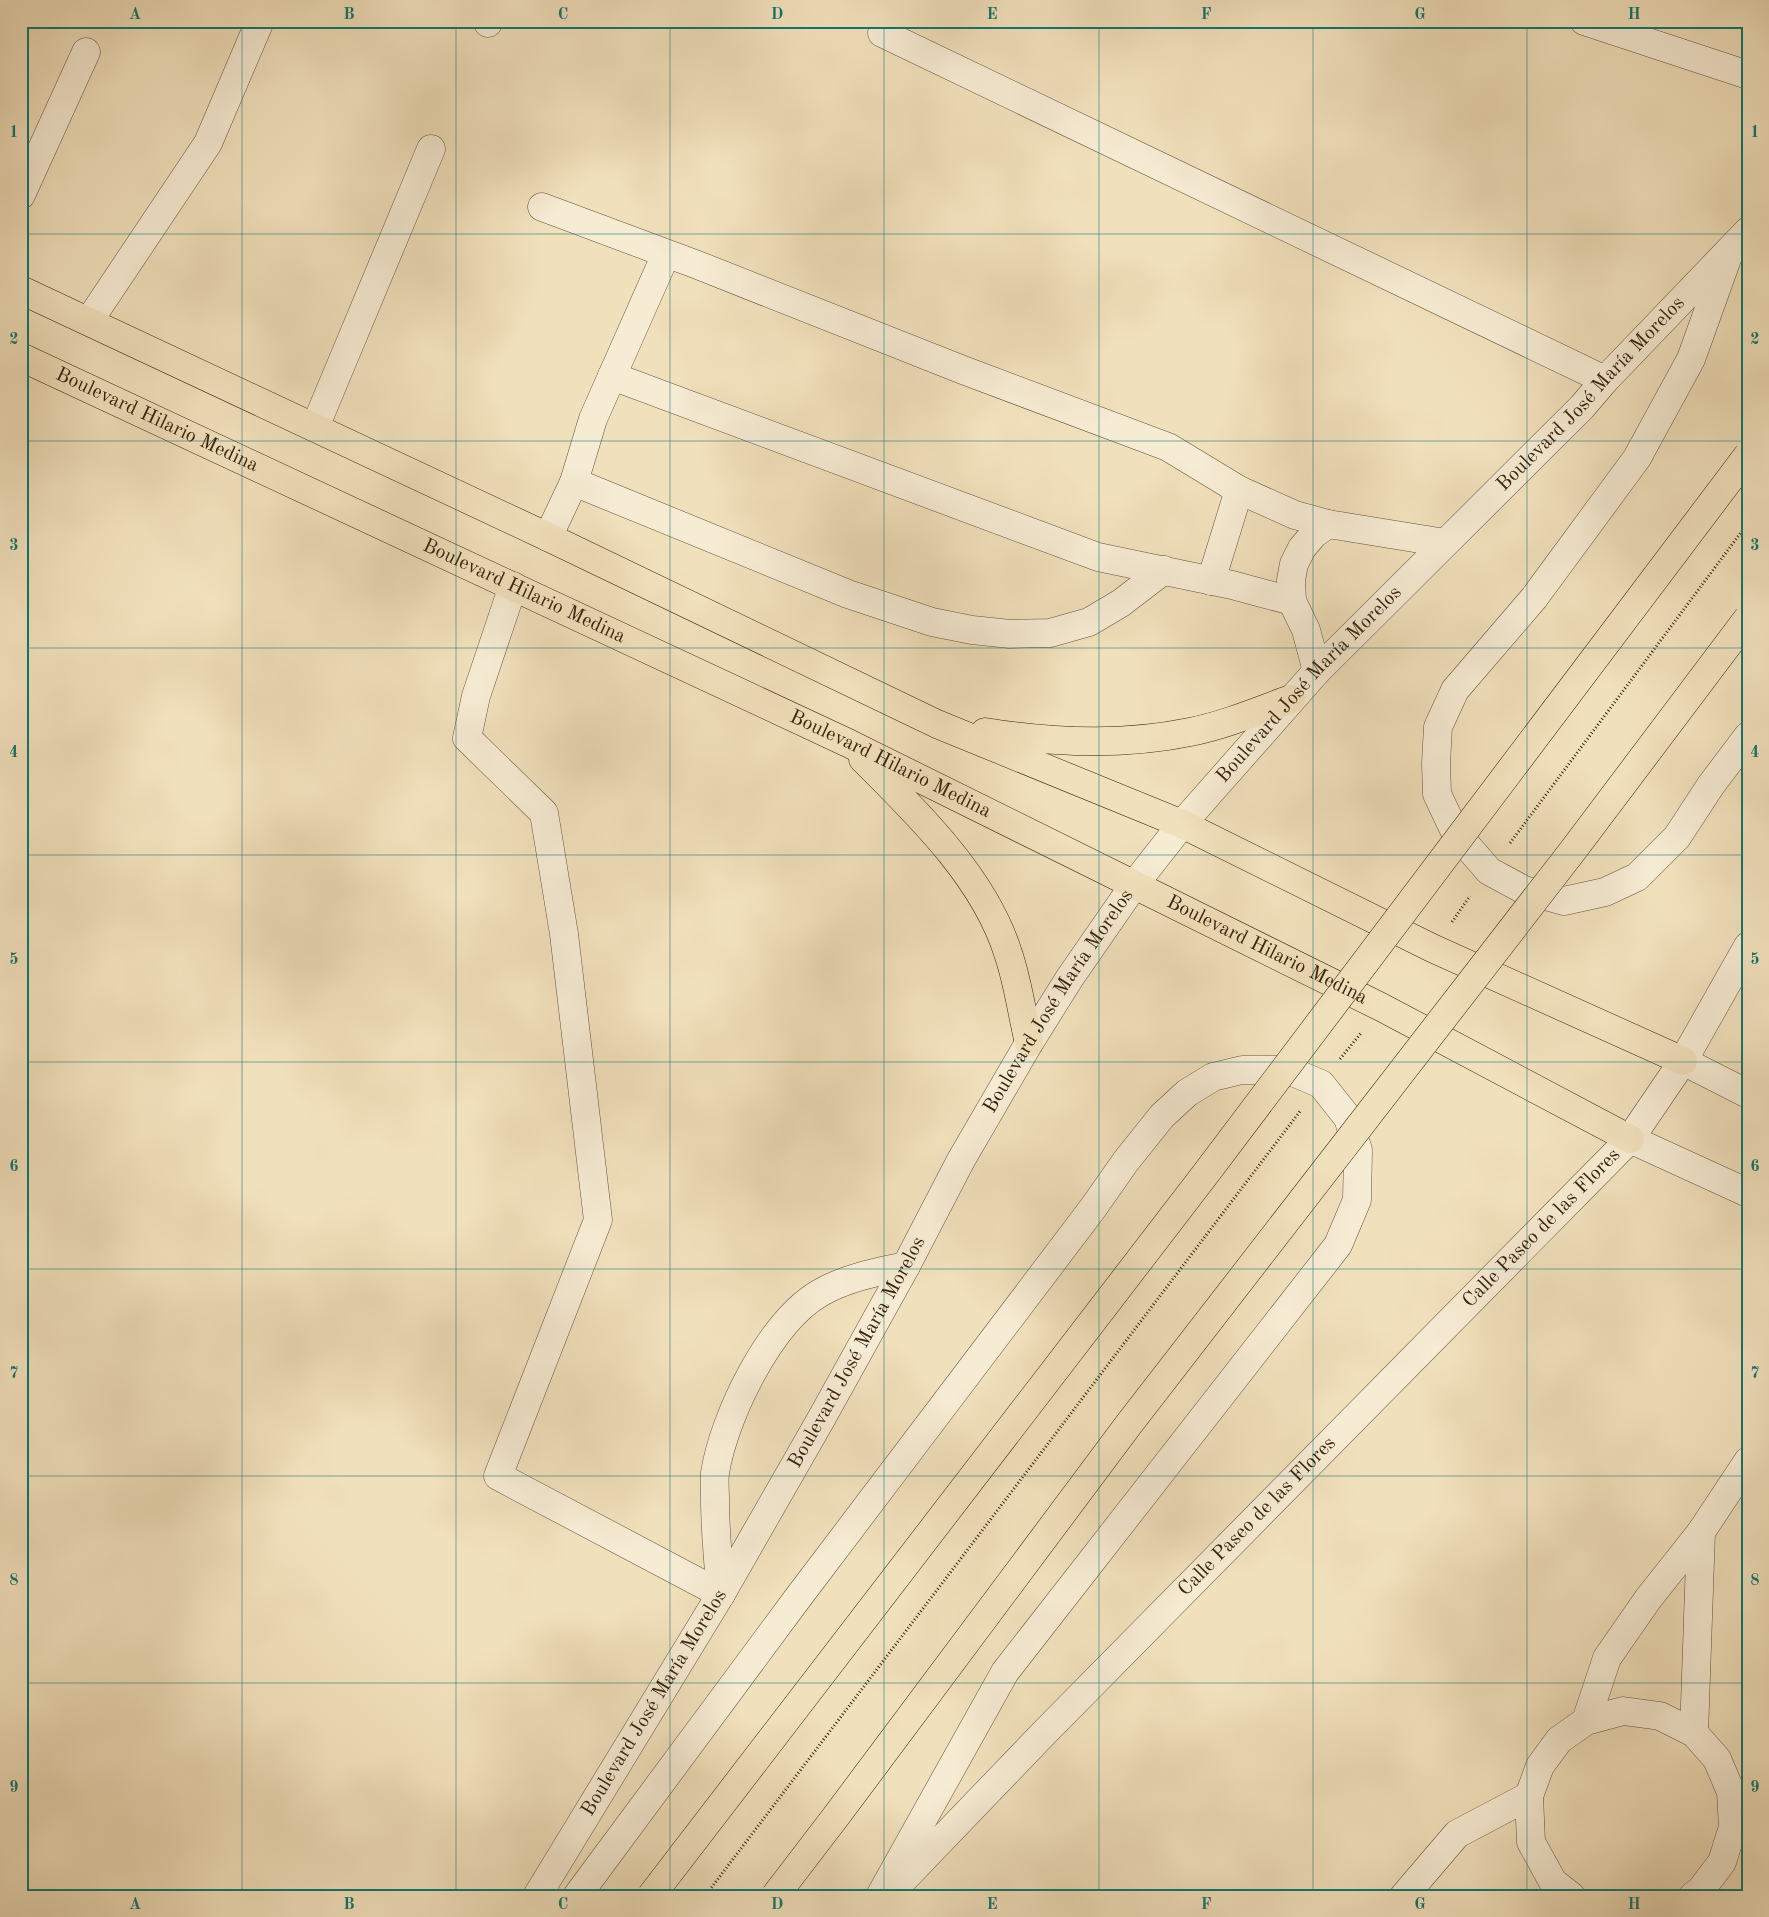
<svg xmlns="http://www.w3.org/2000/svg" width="1769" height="1917" viewBox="0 0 1769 1917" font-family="'Old Standard TT',serif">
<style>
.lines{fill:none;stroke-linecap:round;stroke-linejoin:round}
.minor-casing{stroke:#655239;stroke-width:29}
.major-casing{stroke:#36220d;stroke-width:29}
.path{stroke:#36220d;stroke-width:3;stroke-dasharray:1 2.5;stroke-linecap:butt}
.minor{stroke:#f6ebd3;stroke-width:28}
.major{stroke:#f1e0bc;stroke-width:28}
.major-bridge-casing{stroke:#36220d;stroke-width:29;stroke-linecap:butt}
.major-bridge{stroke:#f1e0bc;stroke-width:28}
.grid{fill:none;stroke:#0f766e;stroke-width:1;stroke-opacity:0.55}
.labels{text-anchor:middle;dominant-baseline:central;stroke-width:5;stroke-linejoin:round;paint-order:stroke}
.street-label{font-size:20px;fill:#36220d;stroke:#f6ebd3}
.neatline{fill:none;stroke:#0f766e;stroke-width:2}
.grid-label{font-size:16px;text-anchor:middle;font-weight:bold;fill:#0f766e}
</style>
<rect width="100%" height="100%" fill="#f1e0bc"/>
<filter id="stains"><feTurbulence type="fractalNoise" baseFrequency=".004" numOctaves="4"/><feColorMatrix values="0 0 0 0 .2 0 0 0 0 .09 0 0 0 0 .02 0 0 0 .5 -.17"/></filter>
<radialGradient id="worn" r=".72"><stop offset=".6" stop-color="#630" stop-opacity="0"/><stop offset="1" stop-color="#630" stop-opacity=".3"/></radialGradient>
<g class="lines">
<defs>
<g id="minor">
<polyline points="1584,21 1748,75"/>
<polyline points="488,23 489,21"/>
<polyline points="882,33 1605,380"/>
<polyline points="21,195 86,52"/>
<polyline points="542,207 695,264 963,370 1168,447 1239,490 1295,515 1328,524 1445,543"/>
<polyline points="1728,256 1691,359 1637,458 1534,598 1455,690 1438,727 1436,763 1437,794 1455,832 1489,871 1524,890 1564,901 1605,892 1637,877 1677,837 1711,785 1748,736"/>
<polyline points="89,321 208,143 260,21"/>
<polyline points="612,376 1098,557 1232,585 1292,601"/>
<polyline points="315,427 431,149"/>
<polyline points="574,482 848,594 932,622 972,630 1010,634 1050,633 1089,622 1121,603 1164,570"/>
<polyline points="548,537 574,482 593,419 666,254"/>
<polyline points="1211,581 1239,490"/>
<polyline points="513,586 476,696 467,738 544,813 564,934 598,1220 498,1476 721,1594"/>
<polyline points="1317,671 1306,630 1292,601 1291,580 1294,564 1302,548 1314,534 1328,524"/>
<polyline points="1683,1061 1748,1094"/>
<polyline points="1630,1139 1748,1193"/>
<path d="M721,1594C718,1562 715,1531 715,1499C715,1491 714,1481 715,1473C724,1416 770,1322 820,1293C846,1278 876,1272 906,1266"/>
<polyline points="1586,1721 1607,1658 1648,1599 1701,1532 1748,1461"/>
<polyline points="1694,1733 1701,1532"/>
<path id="s1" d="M897,1886L1045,1732L1630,1139L1683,1061L1748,946"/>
<path id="s2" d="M537,1896L721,1594L820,1421L906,1266L961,1160L1029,1043L1069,979L1134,885L1182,824L1317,671L1582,407L1605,380L1748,231"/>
<polyline points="577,1896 797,1599 1093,1208 1126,1161 1162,1116 1187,1093 1213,1077 1242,1070 1288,1070 1321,1084 1348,1118 1358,1150 1357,1200 1338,1245 1005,1672 880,1896"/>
<polyline points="1404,1896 1457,1834 1529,1796"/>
<polyline points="1571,1896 1553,1882 1531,1842 1529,1796 1540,1766 1559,1740 1586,1721 1623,1711 1660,1716 1694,1733 1717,1759 1731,1792 1733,1827 1722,1862 1700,1891 1693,1896"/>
</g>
<g id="major">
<polyline points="21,290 548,537 937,724 1182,824 1432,948 1683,1061"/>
<path id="s3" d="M21,357L848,743L1381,1007L1630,1139"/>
<path d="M985,732C1053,743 1122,746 1190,732C1225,725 1258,711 1291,699"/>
<path d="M863,759C918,814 984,877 1008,953C1018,982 1022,1014 1029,1043"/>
</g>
</defs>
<use href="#minor" class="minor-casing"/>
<use href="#major" class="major-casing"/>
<g class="path">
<polyline points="1510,843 1748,523"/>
<polyline points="1452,922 1470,896"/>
<polyline points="1340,1059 1361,1033"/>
<polyline points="705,1896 1301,1110"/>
</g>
<use href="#minor" class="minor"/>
<use href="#major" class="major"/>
<defs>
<g id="major-bridge">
<polyline points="651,1896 1207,1172 1748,455"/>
<polyline points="775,1896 837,1815 1129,1424 1574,849 1748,618"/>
</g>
</defs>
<use href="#major-bridge" class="major-bridge-casing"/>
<use href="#major-bridge" class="major-bridge"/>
</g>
<path class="grid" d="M242,21V1896M456,21V1896M670,21V1896M884,21V1896M1099,21V1896M1313,21V1896M1527,21V1896M21,234H1748M21,441H1748M21,648H1748M21,855H1748M21,1062H1748M21,1269H1748M21,1476H1748M21,1683H1748"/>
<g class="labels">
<g class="street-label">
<text stroke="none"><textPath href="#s2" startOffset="1846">Boulevard José María Morelos</textPath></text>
<text stroke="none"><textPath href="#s3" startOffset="150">Boulevard Hilario Medina</textPath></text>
<text stroke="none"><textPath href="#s3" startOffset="555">Boulevard Hilario Medina</textPath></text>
<text stroke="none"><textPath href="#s2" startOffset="1441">Boulevard José María Morelos</textPath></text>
<text stroke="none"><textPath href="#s3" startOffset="960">Boulevard Hilario Medina</textPath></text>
<text stroke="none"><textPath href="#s3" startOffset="1380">Boulevard Hilario Medina</textPath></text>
<text stroke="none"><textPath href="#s2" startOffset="1036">Boulevard José María Morelos</textPath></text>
<text stroke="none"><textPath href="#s1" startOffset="921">Calle Paseo de las Flores</textPath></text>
<text stroke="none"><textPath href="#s2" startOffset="631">Boulevard José María Morelos</textPath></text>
<text stroke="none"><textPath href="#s1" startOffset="516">Calle Paseo de las Flores</textPath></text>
<text stroke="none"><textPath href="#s2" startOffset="226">Boulevard José María Morelos</textPath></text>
</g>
</g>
<rect width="1769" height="1917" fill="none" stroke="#f1e0bc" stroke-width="55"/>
<rect x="28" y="28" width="1714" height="1862" class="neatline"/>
<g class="grid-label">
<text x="135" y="19">A</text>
<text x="349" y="19">B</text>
<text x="563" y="19">C</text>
<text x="777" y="19">D</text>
<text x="992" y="19">E</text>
<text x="1206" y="19">F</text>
<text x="1420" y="19">G</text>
<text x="1634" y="19">H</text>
<text x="14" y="137">1</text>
<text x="1755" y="137">1</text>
<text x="14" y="344">2</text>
<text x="1755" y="344">2</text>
<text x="14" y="550">3</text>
<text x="1755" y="550">3</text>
<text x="14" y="757">4</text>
<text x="1755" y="757">4</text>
<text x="14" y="964">5</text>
<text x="1755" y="964">5</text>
<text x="14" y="1171">6</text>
<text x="1755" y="1171">6</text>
<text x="14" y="1378">7</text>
<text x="1755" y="1378">7</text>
<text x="14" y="1585">8</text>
<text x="1755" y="1585">8</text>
<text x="14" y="1792">9</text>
<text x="1755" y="1792">9</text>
<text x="135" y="1909">A</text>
<text x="349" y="1909">B</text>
<text x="563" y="1909">C</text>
<text x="777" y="1909">D</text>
<text x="992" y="1909">E</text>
<text x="1206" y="1909">F</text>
<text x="1420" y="1909">G</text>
<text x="1634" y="1909">H</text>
</g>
<rect width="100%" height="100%" filter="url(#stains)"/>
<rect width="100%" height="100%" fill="url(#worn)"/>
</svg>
